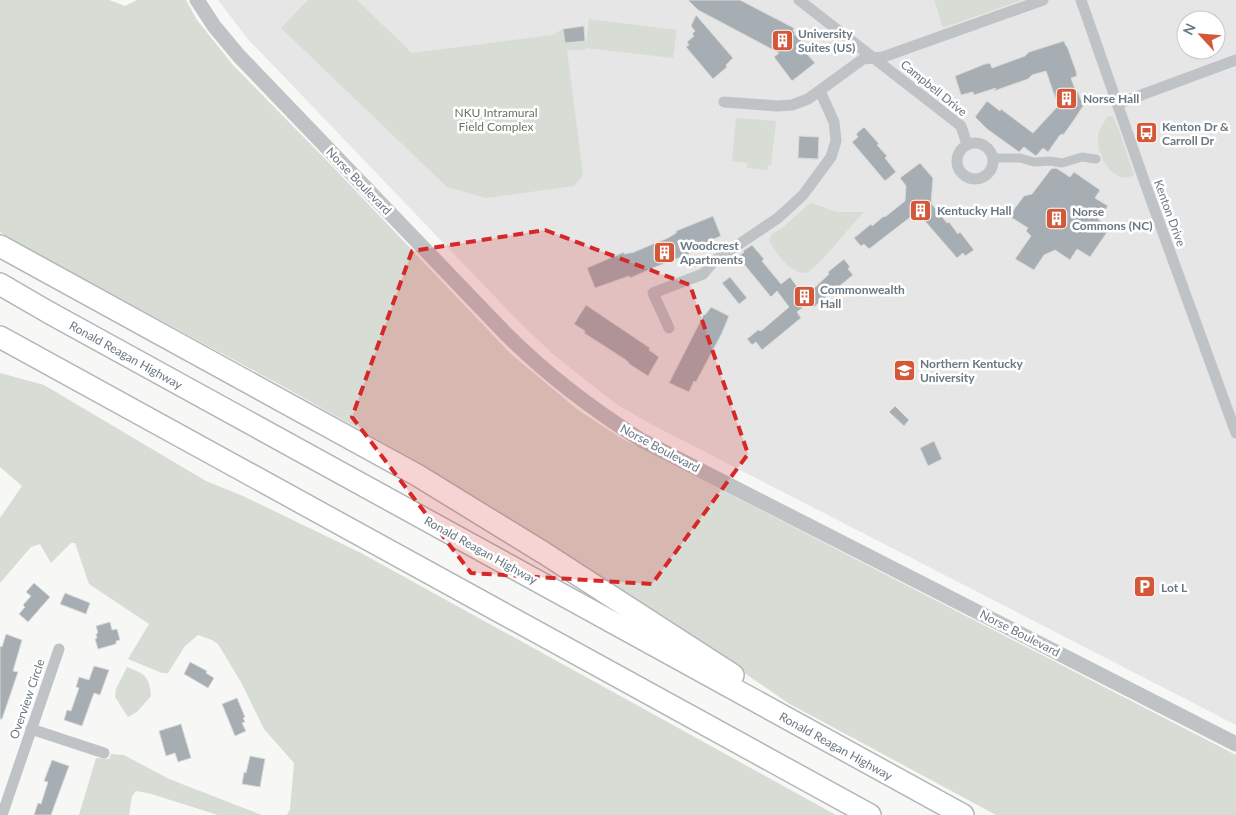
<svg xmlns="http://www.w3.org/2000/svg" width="1236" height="815" viewBox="0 0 1236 815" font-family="Lato,sans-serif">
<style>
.built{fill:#e5e6e5;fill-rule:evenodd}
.green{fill:#d7dcd4}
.building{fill:#a7aeb3;stroke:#d9d9d7}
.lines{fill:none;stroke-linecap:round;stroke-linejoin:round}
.motorway-casing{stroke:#b2b6b9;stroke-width:24}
.pedestrian{stroke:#bfc3c6;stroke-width:9}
.minor{stroke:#bfc3c6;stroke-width:11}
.tertiary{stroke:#bfc3c6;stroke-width:15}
.motorway{stroke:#fff;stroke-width:21}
.marked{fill:#d62828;fill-opacity:0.2;stroke:#d62828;stroke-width:4;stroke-dasharray:10 6;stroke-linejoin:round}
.labels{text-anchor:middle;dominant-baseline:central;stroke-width:5;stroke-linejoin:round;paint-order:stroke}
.poi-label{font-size:12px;font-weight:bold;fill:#697883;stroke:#fff;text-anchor:start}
.street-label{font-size:12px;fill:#697883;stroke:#fff}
.park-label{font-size:12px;fill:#677663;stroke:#fff}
</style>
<rect width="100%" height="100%" fill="#f7f7f5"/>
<path class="built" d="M218,0H934L943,28L1023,0H1236V725L645,421L616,404L554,355L522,325L247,38ZM1186,20H1216V50H1186Z"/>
<g class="green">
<polygon points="0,0 109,0 125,6 137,0 186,0 197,20 233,65 334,168 511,354 577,409 621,438 1236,755 1236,815 996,815 788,703 694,638 420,463 275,382 18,244 0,232"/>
<polygon points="308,0 357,0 412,53 552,35 563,29 584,26 586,47 589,19 677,30 673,58 586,48 585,50 567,50 583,175 574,186 486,198 447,187 281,28"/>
<polygon points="934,0 1023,0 943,28"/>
<path d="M1108,116L1113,117L1120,133L1134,175C1115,186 1098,158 1098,141C1097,131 1103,124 1108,116Z"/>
<polygon points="736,118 776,121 771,165 768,165 767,170 747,168 747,163 732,161"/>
<path d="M812,203L836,212H864C844,232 829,256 807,273C790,274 776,253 769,240L772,234L782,228L809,204Z"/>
<polygon points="0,373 44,385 206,481 243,496 361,553 836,815 287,815 290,809 294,763 264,729 241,682 218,644 212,640 198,635 185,646 168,673 162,673 128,659 149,624 89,584 75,543 71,543 51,563 40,544 31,547 0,583 0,518 22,486 0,467"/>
<path d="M127,667C145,674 149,676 151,696L137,712L128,717L115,697L116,689Z"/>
<polygon points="111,754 124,755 169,779 262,815 218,815 148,793 136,791 132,796 129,815 79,815 96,758 109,759"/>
</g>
<g class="building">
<polygon points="688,0 740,0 794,28 793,31 795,32 794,34 803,40 798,44 815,63 792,81 774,57 779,53 698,10"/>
<polygon points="696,15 733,58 726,65 727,67 713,79 686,47 689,45 687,42 694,36 692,34 695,31 691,26"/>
<polygon points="584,26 585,41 565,43 563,29"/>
<polygon points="1064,41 1066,46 1067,46 1076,71 1077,76 1071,78 1076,92 1078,92 1081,100 1085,103 1074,120 1064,134 1060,135 1048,152 1043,148 1036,156 1024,147 1019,152 987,129 975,117 987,101 1000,111 1001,109 1033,133 1058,106 1046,71 1032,75 1028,79 994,91 996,88 974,95 973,92 961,95 955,76 985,64 990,63 992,68 1025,56 1029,52"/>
<polygon points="864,127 879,144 877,145 887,156 885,158 896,172 885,181 852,142 858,137 856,134"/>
<polygon points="799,136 819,137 818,159 798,158"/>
<polygon points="920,163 933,178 931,203 947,223 949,222 958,234 960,232 974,250 965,256 963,253 957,258 917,212 869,249 864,244 861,246 859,244 854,238 871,224 872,226 884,216 885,217 905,201 906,186 900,178"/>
<polygon points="1056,168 1070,177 1074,172 1100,190 1095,198 1108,206 1098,219 1110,228 1090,257 1077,249 1070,260 1055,250 1044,255 1034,270 1015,259 1031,236 1026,231 1028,228 1009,216 1024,196 1032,194 1051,169"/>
<polygon points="713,216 721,236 709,241 709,243 689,252 689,254 658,266 630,278 629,276 595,288 587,268 624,252 624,254 634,252 653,244 668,238 676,233 676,231"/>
<polygon points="752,245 764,259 762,261 781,284 790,277 801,292 803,290 807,295 829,274 828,272 844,259 850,267 848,269 853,275 814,307 810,302 797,312 801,318 762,350 756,342 752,345 747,339 758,330 761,331 789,307 777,291 771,297 738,257 744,252 743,251"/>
<polygon points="730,277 747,298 739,304 722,283"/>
<polygon points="586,305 650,348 649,350 659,357 648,376 629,364 629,363 626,360 584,333 585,331 574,324"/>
<polygon points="711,307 729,316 722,333 696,382 694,381 689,392 669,383 704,314 705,315"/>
<polygon points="895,406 909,420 904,426 889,412"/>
<polygon points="934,441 942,459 928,466 920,448"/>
<polygon points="34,583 50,597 28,622 19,614 25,607 23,605 31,596 26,592"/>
<polygon points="65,593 90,603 86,614 60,604"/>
<polygon points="110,622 112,630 117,629 120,640 116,641 116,644 98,649 95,639 97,638 96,634 98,633 96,626"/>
<polygon points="6,634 22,640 13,671 18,672 2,719 0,719 0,646 2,647"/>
<polygon points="190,662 207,671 206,673 214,678 208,688 184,674"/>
<polygon points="94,666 109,670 100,695 94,693 82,726 64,720 67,710 71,711 79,688 76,687 79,677 89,680"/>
<polygon points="237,698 245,717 243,718 245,722 242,723 246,731 235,736 222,704"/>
<polygon points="181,724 191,758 178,762 175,753 166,756 159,731"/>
<polygon points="250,756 265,759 260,787 242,784 244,772 246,773"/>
<polygon points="52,760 69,766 51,815 34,815 38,803 41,804 48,782 44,781"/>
</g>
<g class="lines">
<defs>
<g id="motorway">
<polyline points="0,246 417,475 544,553 733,675"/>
<polyline points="0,284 48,312 963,815"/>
<polyline points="0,337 870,815"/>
</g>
</defs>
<use href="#motorway" class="motorway-casing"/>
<polyline class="pedestrian" points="992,158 1020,158 1034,162 1050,161 1062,163 1082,157 1096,159"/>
<g class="minor">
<polyline points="799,0 961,126 967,144"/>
<polyline points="1081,0 1146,186 1236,433"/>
<polyline points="724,102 777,106 792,105 808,99 863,59 883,57 1043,0"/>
<polyline points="1117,104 1236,60"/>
<circle cx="975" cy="161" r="18"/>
<polyline points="669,328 653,293 703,274 714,261 778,218 803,195 831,157 836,141 834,122 820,91"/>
<polyline points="31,729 104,753"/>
<polyline points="2,815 59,649"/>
</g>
<path class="tertiary" d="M197,0L214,26L239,56L506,334C547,375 592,409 641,440L1236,744"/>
<use href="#motorway" class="motorway"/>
</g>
<path class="marked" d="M545,230L690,285L748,454L652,584L471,573L352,417L412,251Z"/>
<defs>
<symbol id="building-square" viewBox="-11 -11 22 22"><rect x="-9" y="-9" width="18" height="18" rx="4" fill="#d45838" stroke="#fff"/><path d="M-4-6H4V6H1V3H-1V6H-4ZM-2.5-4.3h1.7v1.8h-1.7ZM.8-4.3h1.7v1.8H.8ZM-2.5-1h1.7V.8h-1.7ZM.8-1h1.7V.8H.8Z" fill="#fff"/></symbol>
<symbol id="bus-square" viewBox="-11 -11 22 22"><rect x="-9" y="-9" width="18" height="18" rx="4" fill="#d45838" stroke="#fff"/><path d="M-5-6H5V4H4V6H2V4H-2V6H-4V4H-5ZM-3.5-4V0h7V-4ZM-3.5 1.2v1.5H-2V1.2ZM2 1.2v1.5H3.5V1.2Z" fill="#fff"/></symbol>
<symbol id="university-square" viewBox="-11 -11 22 22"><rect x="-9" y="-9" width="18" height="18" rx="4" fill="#d45838" stroke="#fff"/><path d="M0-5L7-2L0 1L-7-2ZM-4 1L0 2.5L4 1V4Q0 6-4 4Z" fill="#fff"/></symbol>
<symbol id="parking-square" viewBox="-11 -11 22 22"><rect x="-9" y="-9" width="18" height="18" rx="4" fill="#d45838" stroke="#fff"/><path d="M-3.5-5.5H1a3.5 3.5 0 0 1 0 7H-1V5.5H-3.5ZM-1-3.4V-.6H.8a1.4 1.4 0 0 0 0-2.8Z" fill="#fff"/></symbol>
</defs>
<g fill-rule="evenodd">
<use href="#building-square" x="770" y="28" width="25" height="25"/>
<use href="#building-square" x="1054" y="86" width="25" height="25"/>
<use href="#bus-square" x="1134" y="120" width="25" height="25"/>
<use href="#building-square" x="908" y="198" width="25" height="25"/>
<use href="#building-square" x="1044" y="206" width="25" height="25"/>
<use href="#building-square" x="652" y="240" width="25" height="25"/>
<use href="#building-square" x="792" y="284" width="25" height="25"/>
<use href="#university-square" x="892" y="358" width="25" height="25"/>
<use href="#parking-square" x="1132" y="574" width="25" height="25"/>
</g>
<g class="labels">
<g class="poi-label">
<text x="798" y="33">University<tspan x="798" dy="14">Suites (US)</tspan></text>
<text x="1083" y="98">Norse Hall</text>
<text x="1162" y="126">Kenton Dr &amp;<tspan x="1162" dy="14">Carroll Dr</tspan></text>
<text x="937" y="210">Kentucky Hall</text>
<text x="1072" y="211">Norse<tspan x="1072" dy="14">Commons (NC)</tspan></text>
<text x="680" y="245">Woodcrest<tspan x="680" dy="14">Apartments</tspan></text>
<text x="820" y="289">Commonwealth<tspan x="820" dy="14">Hall</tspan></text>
<text x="920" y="363">Northern Kentucky<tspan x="920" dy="14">University</tspan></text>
<text x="1161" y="587">Lot L</text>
</g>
<g class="street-label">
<text transform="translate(934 88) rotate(39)">Campbell Drive</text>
<text transform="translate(359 181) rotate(46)">Norse Boulevard</text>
<text transform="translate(1170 213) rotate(70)">Kenton Drive</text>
<text transform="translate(126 355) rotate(29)">Ronald Reagan Highway</text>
<text transform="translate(660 448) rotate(28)">Norse Boulevard</text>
<text transform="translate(481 550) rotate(29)">Ronald Reagan Highway</text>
<text transform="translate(1020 633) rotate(27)">Norse Boulevard</text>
<text transform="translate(27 699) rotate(-71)">Overview Circle</text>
<text transform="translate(836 746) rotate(29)">Ronald Reagan Highway</text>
</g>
<g class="park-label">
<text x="496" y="112">NKU Intramural<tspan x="496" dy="14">Field Complex</tspan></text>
</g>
</g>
<g transform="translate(1201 35) rotate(296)"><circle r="24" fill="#ffffff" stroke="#c3c9cd"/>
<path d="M0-4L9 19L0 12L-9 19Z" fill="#d45838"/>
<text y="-8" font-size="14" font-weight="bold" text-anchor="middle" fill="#697883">N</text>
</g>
</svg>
